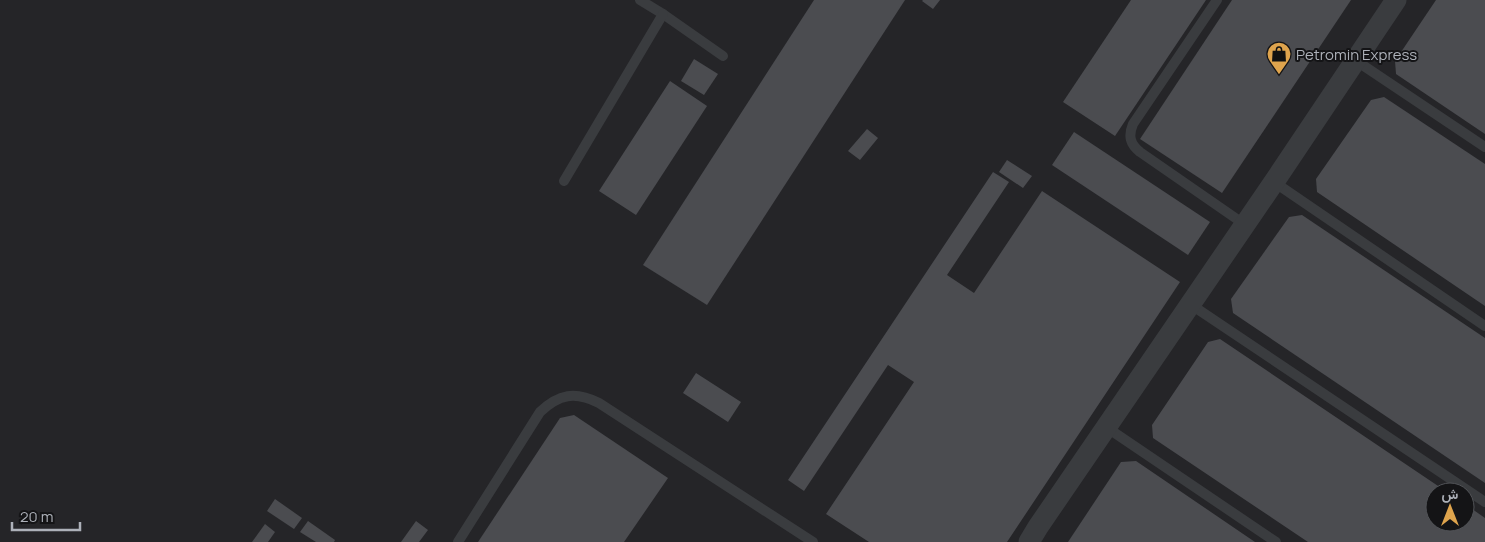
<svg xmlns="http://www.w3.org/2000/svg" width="1485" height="542" viewBox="0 0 1485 542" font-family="Manrope,Vazirmatn,sans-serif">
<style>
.built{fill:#252528;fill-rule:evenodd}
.building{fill:#4b4c50}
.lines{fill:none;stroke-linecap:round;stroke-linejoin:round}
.lane{stroke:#3a3c3f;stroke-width:10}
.street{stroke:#3a3c3f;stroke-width:21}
.labels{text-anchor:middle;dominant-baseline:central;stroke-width:4;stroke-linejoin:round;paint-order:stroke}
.poi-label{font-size:15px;fill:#adb1b9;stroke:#141416;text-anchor:start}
</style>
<rect width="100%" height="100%" fill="#19191b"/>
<path class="built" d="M0,0H1485V542H0ZM1435,492H1465V522H1435Z"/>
<g class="building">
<polygon points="814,0 905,0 707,305 643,265"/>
<polygon points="923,0 940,0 933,9 922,1"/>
<polygon points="1131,0 1206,0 1115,136 1063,102"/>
<polygon points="1232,0 1351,0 1222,193 1140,139"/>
<polygon points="1436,0 1485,0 1485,134 1396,74 1395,61"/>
<polygon points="694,59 718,74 704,95 681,81"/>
<polygon points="670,81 707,106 636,215 599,191"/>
<polygon points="1384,97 1485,164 1485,306 1317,192 1316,179 1371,100"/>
<polygon points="867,129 878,138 860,160 848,151"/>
<polygon points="1074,132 1210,222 1188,255 1052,165"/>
<polygon points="1007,160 1032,176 1023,188 999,172"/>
<polygon points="993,172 1009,182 947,275 974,293 1042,191 1180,282 1007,542 869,542 826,514 914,382 888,365 804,491 788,480"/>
<polygon points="1302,215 1485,338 1485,483 1233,313 1231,299 1289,217"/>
<polygon points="1220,339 1447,492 1435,492 1435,522 1465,522 1465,504 1485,518 1485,542 1308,542 1153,438 1152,425 1208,342"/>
<polygon points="696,373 741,402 728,422 683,393"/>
<polygon points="574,415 668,478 624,542 478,542 560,418"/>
<polygon points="1136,461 1255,542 1068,542 1121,462"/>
<polygon points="275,499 302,518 294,529 267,511"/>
<polygon points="308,521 335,540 334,542 316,542 300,532"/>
<polygon points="416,521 428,530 419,542 401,542"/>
<polygon points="265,524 275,532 268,542 252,542"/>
</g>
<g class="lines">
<g class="lane">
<polyline points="640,0 663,14 723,56"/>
<path d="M1217,0L1133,124C1128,136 1130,144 1140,152L1244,224"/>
<polyline points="1355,60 1485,147"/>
<polyline points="564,181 663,14"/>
<polyline points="1274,182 1485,326"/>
<polyline points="1190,304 1485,502"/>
<polyline points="1106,427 1276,542"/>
<path d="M458,542L540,412C559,394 575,391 599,403L813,542"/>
</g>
<polyline class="street" points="1029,542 1038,527 1274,182 1396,0"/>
</g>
<defs>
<symbol id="shop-pin" viewBox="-11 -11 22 30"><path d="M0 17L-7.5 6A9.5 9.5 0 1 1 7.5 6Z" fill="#dfa44d" stroke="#141416"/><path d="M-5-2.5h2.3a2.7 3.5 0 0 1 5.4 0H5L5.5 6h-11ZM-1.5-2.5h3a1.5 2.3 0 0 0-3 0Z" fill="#111"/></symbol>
</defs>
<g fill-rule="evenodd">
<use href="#shop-pin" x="1265" y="40" width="28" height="38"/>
</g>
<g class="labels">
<g class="poi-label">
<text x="1296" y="54">Petromin Express</text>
</g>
</g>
<g transform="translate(1450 507)"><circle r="24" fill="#141416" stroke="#515357"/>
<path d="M0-4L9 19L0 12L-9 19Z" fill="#dfa44d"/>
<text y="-8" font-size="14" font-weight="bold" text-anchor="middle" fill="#adb1b9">ش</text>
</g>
<path d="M12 522v8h68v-8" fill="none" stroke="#adb1b9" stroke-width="2.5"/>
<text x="20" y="522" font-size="15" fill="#adb1b9" stroke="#141416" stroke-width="4" paint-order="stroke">20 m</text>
</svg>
